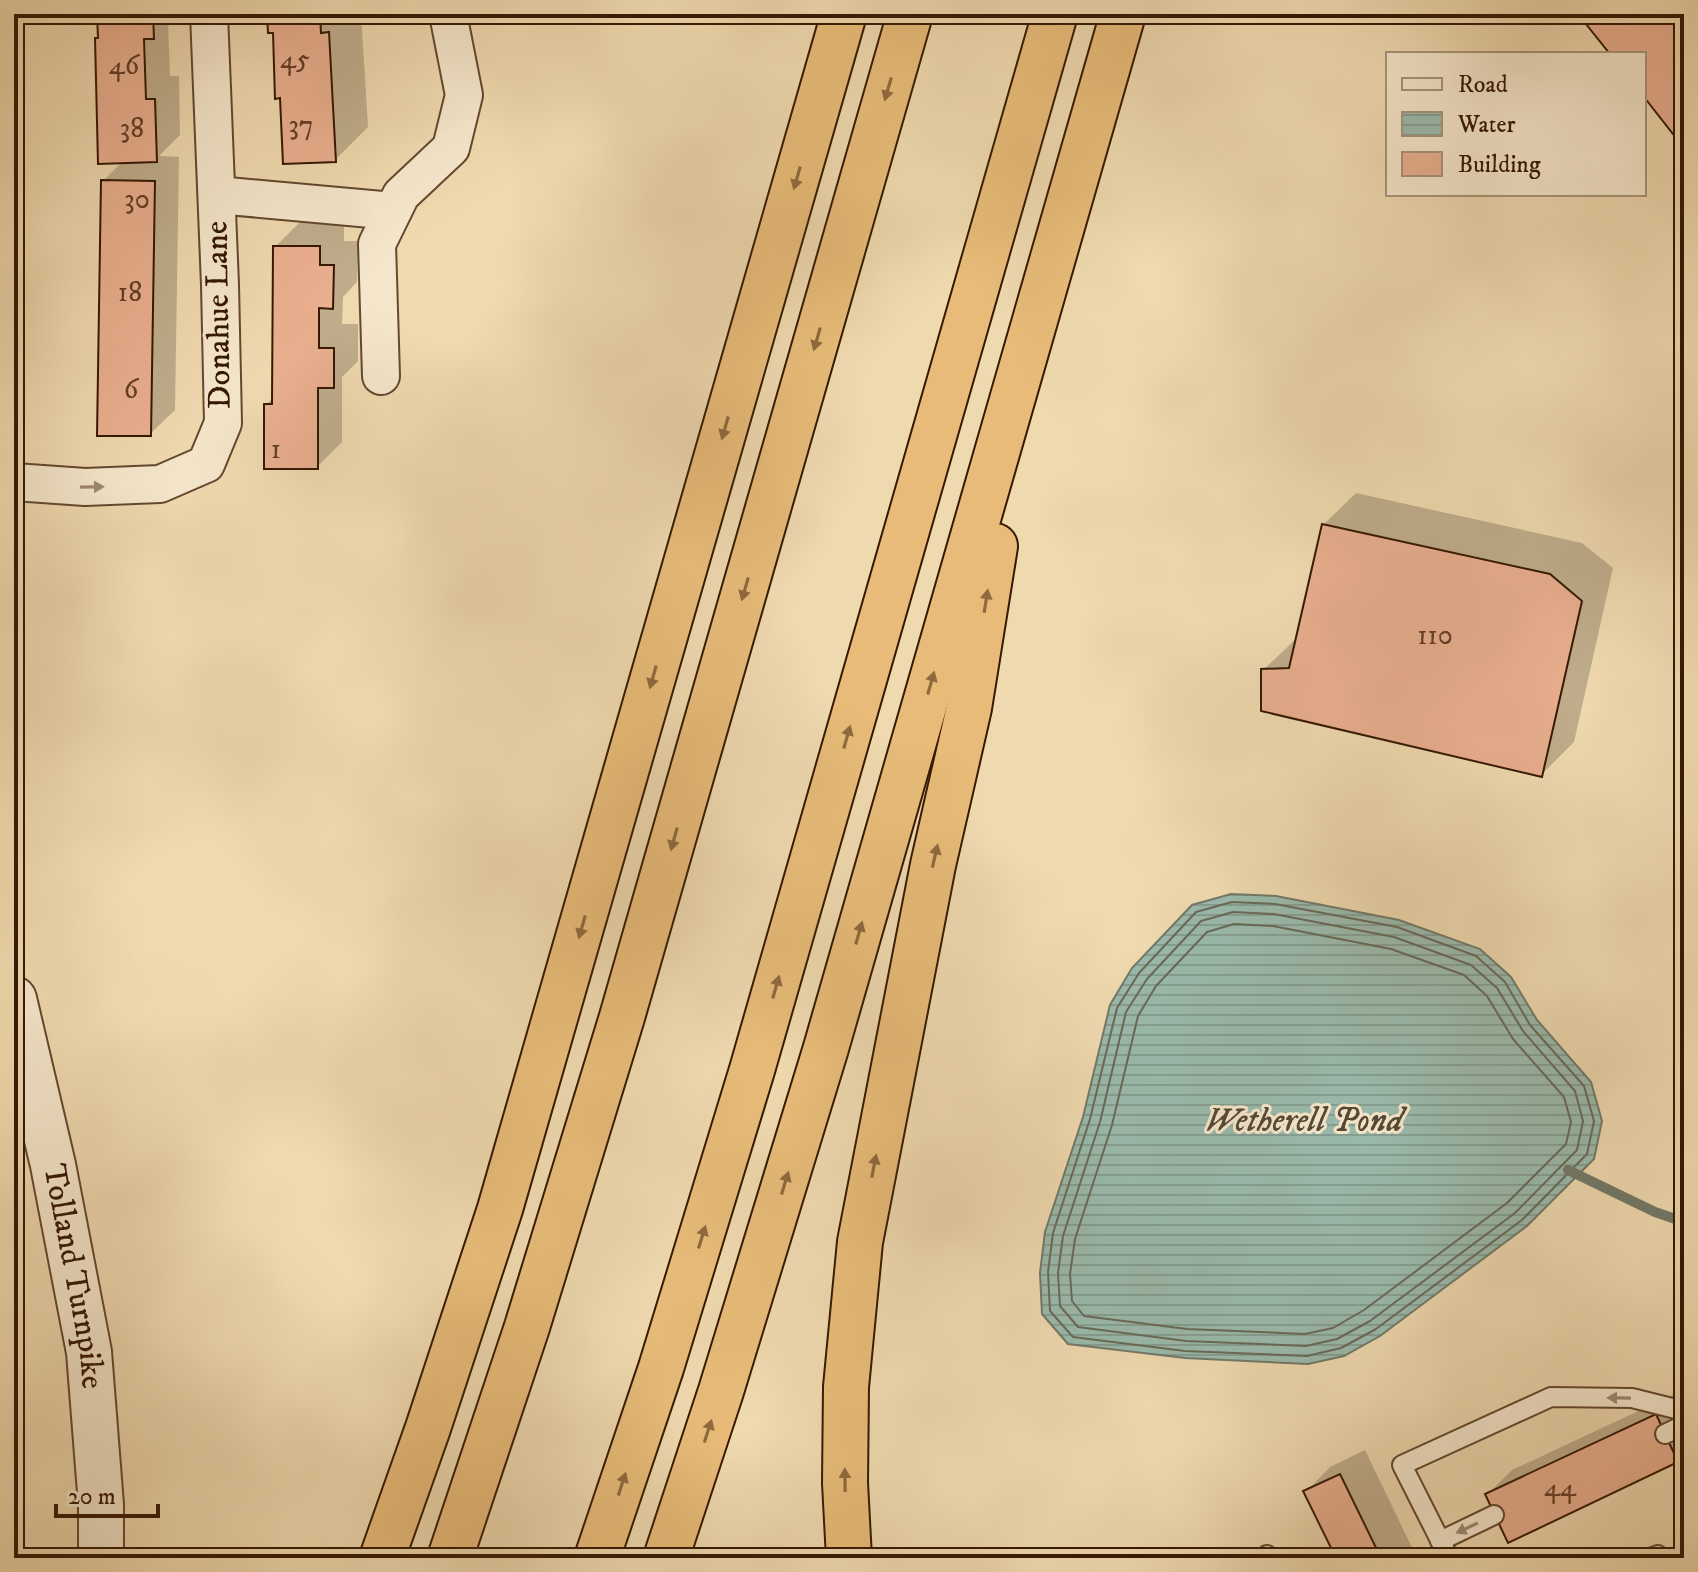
<svg xmlns="http://www.w3.org/2000/svg" width="1698" height="1572" viewBox="0 0 1698 1572" font-family="'IM FELL DW Pica',serif">
<style>
.water{fill:url(#water-rules);stroke:#727969;stroke-width:2}
.shadow{fill:#0003}
.lines{fill:none;stroke-linecap:round;stroke-linejoin:round}
.shore{stroke:#686958;stroke-width:2}
.stream{stroke:#727969;stroke-width:10}
.building{fill:#e9af8f;stroke:#361804;stroke-width:2}
.service-casing{stroke:#64482f;stroke-width:22}
.minor-casing{stroke:#64482f;stroke-width:40}
.tertiary-casing{stroke:#64482f;stroke-width:48}
.motorway-casing{stroke:#361804;stroke-width:48}
.service{stroke:#f5e6cb;stroke-width:18}
.minor{stroke:#f5e6cb;stroke-width:36}
.tertiary{stroke:#f5e6cb;stroke-width:44}
.motorway{stroke:#e8bc78;stroke-width:44}
.oneway{fill:#8f6a3e}
.oneway2{fill:#9f8971}
.labels{text-anchor:middle;dominant-baseline:central;stroke-width:6;stroke-linejoin:round;paint-order:stroke}
.number-label{font-size:28px;fill:#633e27}
.street-label{font-size:32px;fill:#361804;stroke:#f5e6cb}
.water-label{font-size:34px;font-style:italic;fill:#544936;stroke:#f5e6cb}
</style>
<defs>
<pattern id="water-rules" width="6" height="5" patternUnits="userSpaceOnUse" patternTransform="scale(2)"><rect width="6" height="5" fill="#9abaac"/><path d="M0 2.5h6" fill="none" stroke="#859f92"/></pattern>
</defs>
<rect width="100%" height="100%" fill="#efd9af"/>
<filter id="stains"><feTurbulence type="fractalNoise" baseFrequency=".0025" numOctaves="4"/><feColorMatrix values="0 0 0 0 .2 0 0 0 0 .09 0 0 0 0 .02 0 0 0 .5 -.17"/></filter>
<radialGradient id="worn" r=".72"><stop offset=".6" stop-color="#630" stop-opacity="0"/><stop offset="1" stop-color="#630" stop-opacity=".3"/></radialGradient>
<polygon class="water" points="1231,894 1276,896 1399,920 1480,949 1511,977 1537,1020 1591,1082 1602,1121 1594,1159 1527,1226 1380,1336 1344,1356 1308,1364 1185,1358 1068,1344 1042,1314 1040,1273 1045,1232 1083,1117 1110,1005 1132,968 1192,905"/>
<g class="shadow">
<polygon points="99,14 176,14 168,22 170,76 179,76 180,135 159,156 179,157 175,410 150,434 103,181 123,161 97,39 100,35"/>
<polygon points="269,14 361,14 368,127 335,160 282,96 275,31"/>
<polygon points="300,222 344,222 344,241 358,241 357,282 343,297 342,324 358,324 358,361 342,377 342,442 317,467 266,405 274,397 275,247"/>
<polygon points="1356,493 1582,543 1613,568 1574,742 1541,775 1263,670 1298,637 1323,525"/>
<polygon points="1681,1391 1684,1398 1684,1454 1677,1461 1487,1495 1512,1470"/>
<polygon points="1365,1450 1417,1558 1338,1558 1306,1492 1330,1467"/>
</g>
<g class="lines">
<g class="shore">
<polygon points="1232,902 1275,904 1397,927 1476,956 1505,982 1530,1025 1584,1086 1594,1121 1587,1154 1522,1220 1376,1329 1341,1348 1307,1356 1185,1351 1073,1337 1050,1311 1048,1272 1053,1233 1090,1119 1117,1008 1139,973 1196,912"/>
<polygon points="1233,912 1274,914 1394,937 1471,965 1497,988 1523,1031 1575,1091 1583,1121 1577,1150 1515,1213 1370,1321 1337,1339 1306,1346 1186,1341 1078,1327 1060,1306 1058,1273 1063,1236 1100,1122 1126,1012 1147,979 1201,921"/>
<polygon points="1234,924 1273,926 1391,949 1464,975 1487,996 1513,1039 1564,1097 1571,1122 1566,1144 1507,1203 1364,1310 1333,1328 1305,1334 1187,1329 1084,1316 1072,1301 1070,1274 1075,1239 1112,1125 1138,1016 1156,986 1207,932"/>
</g>
<polyline class="stream" points="1568,1170 1655,1212 1684,1222"/>
</g>
<g class="building">
<polygon points="97,14 153,14 154,39 144,39 146,99 155,99 157,162 98,164 95,38 98,38"/>
<polygon points="267,14 320,14 321,33 329,32 336,162 283,164 280,98 275,99 273,33 268,33"/>
<polygon points="500,14 533,14 503,23"/>
<polygon points="1578,14 1684,14 1684,148 1644,97 1644,54 1610,54"/>
<polygon points="101,180 155,181 151,436 97,436"/>
<polygon points="273,246 320,246 320,265 334,265 333,309 319,308 319,348 334,348 334,388 318,388 318,469 264,469 264,404 272,404"/>
<polygon points="1322,524 1550,574 1582,601 1542,777 1261,711 1261,669 1289,668"/>
<polygon points="1656,1414 1678,1462 1508,1543 1485,1494"/>
<polygon points="1340,1474 1381,1558 1336,1558 1303,1491"/>
</g>
<g class="lines">
<defs>
<g id="service">
<polyline points="1665,1434 1684,1425"/>
<polyline points="1440,1541 1494,1515"/>
<polyline points="1267,1555 1267,1558"/>
<polyline points="1449,1558 1402,1465 1551,1397 1632,1398 1684,1411"/>
<polyline points="1650,1558 1658,1555"/>
</g>
<g id="minor">
<polyline points="217,195 393,211"/>
<polyline points="381,376 377,244 401,195 451,148 464,95 448,14"/>
<polyline points="14,482 85,487 160,484 206,464 223,423 220,285 209,14"/>
</g>
<g id="tertiary">
<path id="s1" d="M14,999L53,1165L89,1352L101,1505V1558"/>
</g>
<g id="motorway">
<polyline points="382,1558 428,1428 500,1209 844,14"/>
<polyline points="450,1558 527,1327 622,1017 910,14"/>
<polyline points="597,1558 661,1368 752,1070 1055,14"/>
<polyline points="666,1558 721,1391 826,1048 1123,14"/>
<polyline points="849,1558 845,1483 846,1387 860,1242 933,865 969,708 995,546"/>
</g>
</defs>
<use href="#service" class="service-casing"/>
<use href="#minor" class="minor-casing"/>
<use href="#tertiary" class="tertiary-casing"/>
<use href="#motorway" class="motorway-casing"/>
<use href="#service" class="service"/>
<use href="#minor" class="minor"/>
<use href="#tertiary" class="tertiary"/>
<use href="#motorway" class="motorway"/>
</g>
<defs><path id="oneway-solid" d="M-6-.8H1V-3.2L6.5 0L1 3.2V.8H-6Z" transform="scale(2)"/></defs>
<g class="oneway">
<use href="#oneway-solid" transform="translate(888 89) rotate(106)"/>
<use href="#oneway-solid" transform="translate(797 178) rotate(106)"/>
<use href="#oneway-solid" transform="translate(817 339) rotate(106)"/>
<use href="#oneway-solid" transform="translate(725 428) rotate(106)"/>
<use href="#oneway-solid" transform="translate(745 589) rotate(106)"/>
<use href="#oneway-solid" transform="translate(986 601) rotate(-81)"/>
<use href="#oneway-solid" transform="translate(653 677) rotate(106)"/>
<use href="#oneway-solid" transform="translate(931 683) rotate(-74)"/>
<use href="#oneway-solid" transform="translate(847 737) rotate(-74)"/>
<use href="#oneway-solid" transform="translate(674 839) rotate(106)"/>
<use href="#oneway-solid" transform="translate(935 856) rotate(-77)"/>
<use href="#oneway-solid" transform="translate(582 927) rotate(106)"/>
<use href="#oneway-solid" transform="translate(859 933) rotate(-74)"/>
<use href="#oneway-solid" transform="translate(776 987) rotate(-74)"/>
<use href="#oneway-solid" transform="translate(874 1166) rotate(-79)"/>
<use href="#oneway-solid" transform="translate(785 1183) rotate(-73)"/>
<use href="#oneway-solid" transform="translate(702 1237) rotate(-73)"/>
<use href="#oneway-solid" transform="translate(708 1431) rotate(-72)"/>
<use href="#oneway-solid" transform="translate(845 1480) rotate(-91)"/>
<use href="#oneway-solid" transform="translate(622 1484) rotate(-72)"/>
</g>
<g class="oneway2">
<use href="#oneway-solid" transform="translate(92 487) rotate(-1)"/>
<use href="#oneway-solid" transform="translate(1619 1398) rotate(-179)"/>
<use href="#oneway-solid" transform="translate(1467 1528) rotate(155)"/>
</g>
<g class="labels">
<g class="number-label">
<text x="295" y="59">45</text>
<text x="124" y="65">46</text>
<text x="301" y="125">37</text>
<text x="132" y="128">38</text>
<text x="137" y="199">30</text>
<text x="130" y="292">18</text>
<text x="131" y="389">6</text>
<text x="276" y="449">1</text>
<text x="1435" y="635">110</text>
<text x="1560" y="1487">44</text>
</g>
<g class="street-label">
<text transform="translate(219 315) rotate(-91)">Donahue Lane</text>
<text stroke="none"><textPath href="#s1" startOffset="284">Tolland Turnpike</textPath></text>
</g>
<g class="water-label">
<text x="1304" y="1121">Wetherell Pond</text>
</g>
</g>
<rect width="1698" height="1572" fill="none" stroke="#efd9af" stroke-width="48"/>
<rect x="16" y="16" width="1666" height="1540" fill="none" stroke="#361804" stroke-width="4"/>
<rect x="24" y="24" width="1650" height="1524" fill="none" stroke="#361804" stroke-width="2"/>
<rect x="1386" y="52" width="260" height="144" fill="#f5e6cb" stroke="#a9947b" stroke-width="2"/>
<rect x="1402" y="78" width="40" height="12" fill="#f5e6cb" stroke="#a9947b" stroke-width="2"/>
<text x="1458" y="92" font-size="24" fill="#361804">Road</text>
<rect x="1402" y="112" width="40" height="24" fill="url(#water-rules)" stroke="#a9947b" stroke-width="2"/>
<text x="1458" y="132" font-size="24" fill="#361804">Water</text>
<rect x="1402" y="152" width="40" height="24" fill="#e9af8f" stroke="#a9947b" stroke-width="2"/>
<text x="1458" y="172" font-size="24" fill="#361804">Building</text>
<path d="M56 1504v12h102v-12" fill="none" stroke="#361804" stroke-width="4"/>
<text x="68" y="1504" font-size="24" fill="#361804" stroke="#f5e6cb" stroke-width="6" paint-order="stroke">20 m</text>
<rect width="100%" height="100%" filter="url(#stains)"/>
<rect width="100%" height="100%" fill="url(#worn)"/>
</svg>
